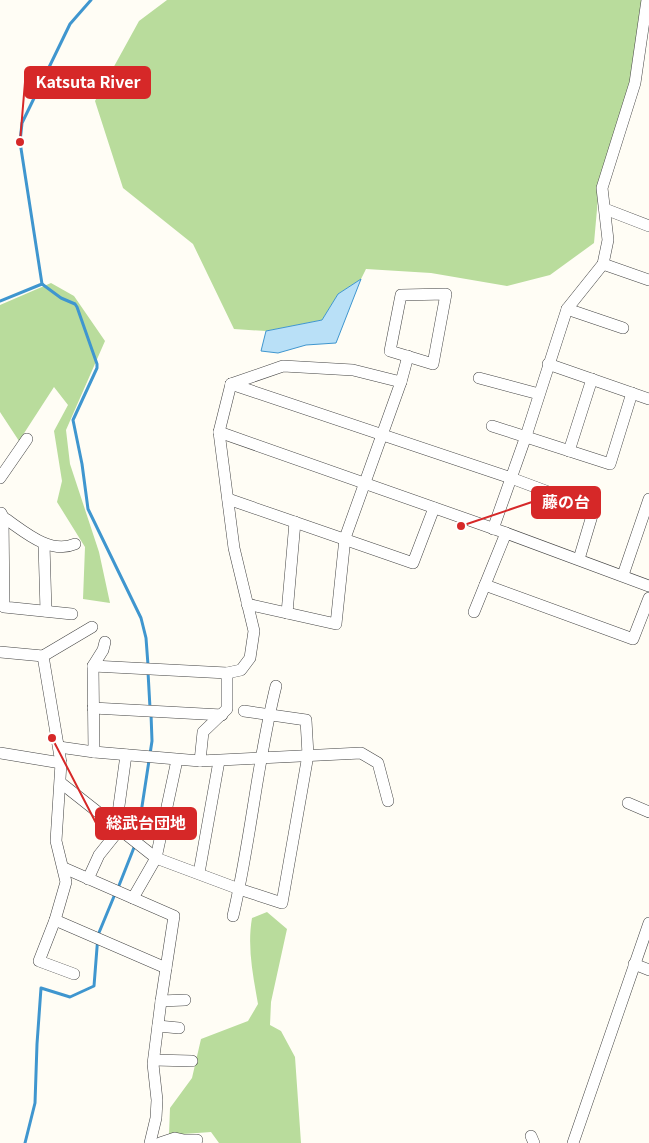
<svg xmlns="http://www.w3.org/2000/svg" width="649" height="1143" viewBox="0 0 649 1143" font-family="Georgia,'Noto Sans JP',serif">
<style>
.forest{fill:#b9dc9c}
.water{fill:#b9e0f7;stroke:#3f96cf}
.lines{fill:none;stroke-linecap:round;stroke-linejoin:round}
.stream{stroke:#3f96cf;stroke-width:3}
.minor-casing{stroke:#444;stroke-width:12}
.minor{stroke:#fff;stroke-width:11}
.leader{fill:none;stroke:#d62828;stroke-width:2}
.callout-dot{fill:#d62828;stroke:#fff;stroke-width:2}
.callout{fill:#d62828;stroke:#d62828;stroke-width:2}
.callout-label{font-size:16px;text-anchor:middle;font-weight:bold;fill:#fff}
</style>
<rect width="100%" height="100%" fill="#fffdf5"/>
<g class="forest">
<polygon points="167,0 643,0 630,80 598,198 594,243 550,275 507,286 431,273 366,269 361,279 338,294 322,320 266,331 234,329 193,244 123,188 95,101 139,21"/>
<polygon points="51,283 74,296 105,341 66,430 70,464 99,552 110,603 83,599 85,547 57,502 62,481 54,431 68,405 54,387 19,441 0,412 0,305"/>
<path d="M267,912L287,929L271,1002L270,1025L281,1031L295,1057L301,1143H219L211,1132L169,1135L170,1108L192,1078L201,1039L248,1021L258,1004C253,975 247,947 252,918Z"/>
</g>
<polygon class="water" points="361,279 336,343 306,345 278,353 261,351 266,331 322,320 338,294"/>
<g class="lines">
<g class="stream">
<polyline points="42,284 61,298 75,304 77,307 97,364 97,368 73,420 82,464 88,509 141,618 146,638 148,665"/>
<polyline points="42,284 20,142 22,123 70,24 91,0"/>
<polyline points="0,301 42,284"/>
<polyline points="148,672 150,708"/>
<polyline points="137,839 152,741 151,714"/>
<polyline points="118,888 135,845"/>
<polyline points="25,1143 35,1103 37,1044 41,988 70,997 94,986 98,935 115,894"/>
</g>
<defs>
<g id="minor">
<polyline points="605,209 649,226"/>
<polyline points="603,264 649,280"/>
<polygon points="446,294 433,364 390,351 401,295"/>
<polyline points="567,309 623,328"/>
<polyline points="548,364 649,399"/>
<polyline points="479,378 539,394"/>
<polyline points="231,384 511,478 594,509 579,559"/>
<polyline points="231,384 283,366 353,370 401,382"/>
<polyline points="492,426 610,464 632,393"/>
<polyline points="219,432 506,533 649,586"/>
<polyline points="569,451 592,379"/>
<polyline points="0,478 27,439"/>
<polyline points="228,499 413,563 434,508"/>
<path d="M1,513L3,517C24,531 49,555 75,544"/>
<polyline points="3,517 4,607 72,614"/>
<polyline points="493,529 526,436 567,309 603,264 608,240 602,188 635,83 647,0"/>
<polyline points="44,544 46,611"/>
<polyline points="623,575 649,499"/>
<polyline points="485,585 633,639 649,598"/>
<polyline points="247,604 336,624 345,538 401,382 408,356"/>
<polyline points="474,612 506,533"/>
<polyline points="287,613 295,522"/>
<polyline points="0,652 43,656 92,627"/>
<polyline points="43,656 61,763 56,841 66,882 55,920 39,961 74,974"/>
<polyline points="93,666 227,673 241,670 250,658 254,631 234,548 219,432 231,384"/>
<polyline points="93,708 222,715"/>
<polyline points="59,747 94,752 200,761 361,753 378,763 388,801"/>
<polyline points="94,752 93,666 103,650 105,642"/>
<polyline points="0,753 61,763"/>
<polyline points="200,761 203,732 227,709 227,673"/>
<polyline points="61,783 156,858 239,889 282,903 308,755 306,720 244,711"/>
<polyline points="628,803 649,812"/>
<polyline points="64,868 174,916 161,1001 153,1064 157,1100 156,1118 150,1143"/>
<polyline points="199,873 219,761"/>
<polyline points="88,879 99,855 115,835 126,755"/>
<polyline points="133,898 156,858 177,760"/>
<path d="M233,916C251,840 257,762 276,686"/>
<polyline points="55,920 166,968"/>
<polyline points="634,964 649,970"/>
<polyline points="161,1001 185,1000"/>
<polyline points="158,1026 179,1028"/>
<polyline points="154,1060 192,1061"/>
<polyline points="531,1136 534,1143"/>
<polyline points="160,1143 175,1138 184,1140 197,1140"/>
<polyline points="573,1143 649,923"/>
</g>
</defs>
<use href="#minor" class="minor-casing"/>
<use href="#minor" class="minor"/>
</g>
<path class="leader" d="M20 142L25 82M461 526L532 502M52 738L96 823"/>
<g class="callout-dot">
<circle cx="20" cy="142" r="5"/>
<circle cx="461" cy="526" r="5"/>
<circle cx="52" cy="738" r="5"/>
</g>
<g class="callout">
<rect x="25" y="67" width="125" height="31" rx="5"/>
<rect x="532" y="487" width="68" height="31" rx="5"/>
<rect x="96" y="808" width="100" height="31" rx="5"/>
</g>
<g class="callout-label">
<text x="88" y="88">Katsuta River</text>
<text x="566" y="508">藤の台</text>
<text x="146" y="829">総武台団地</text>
</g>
</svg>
